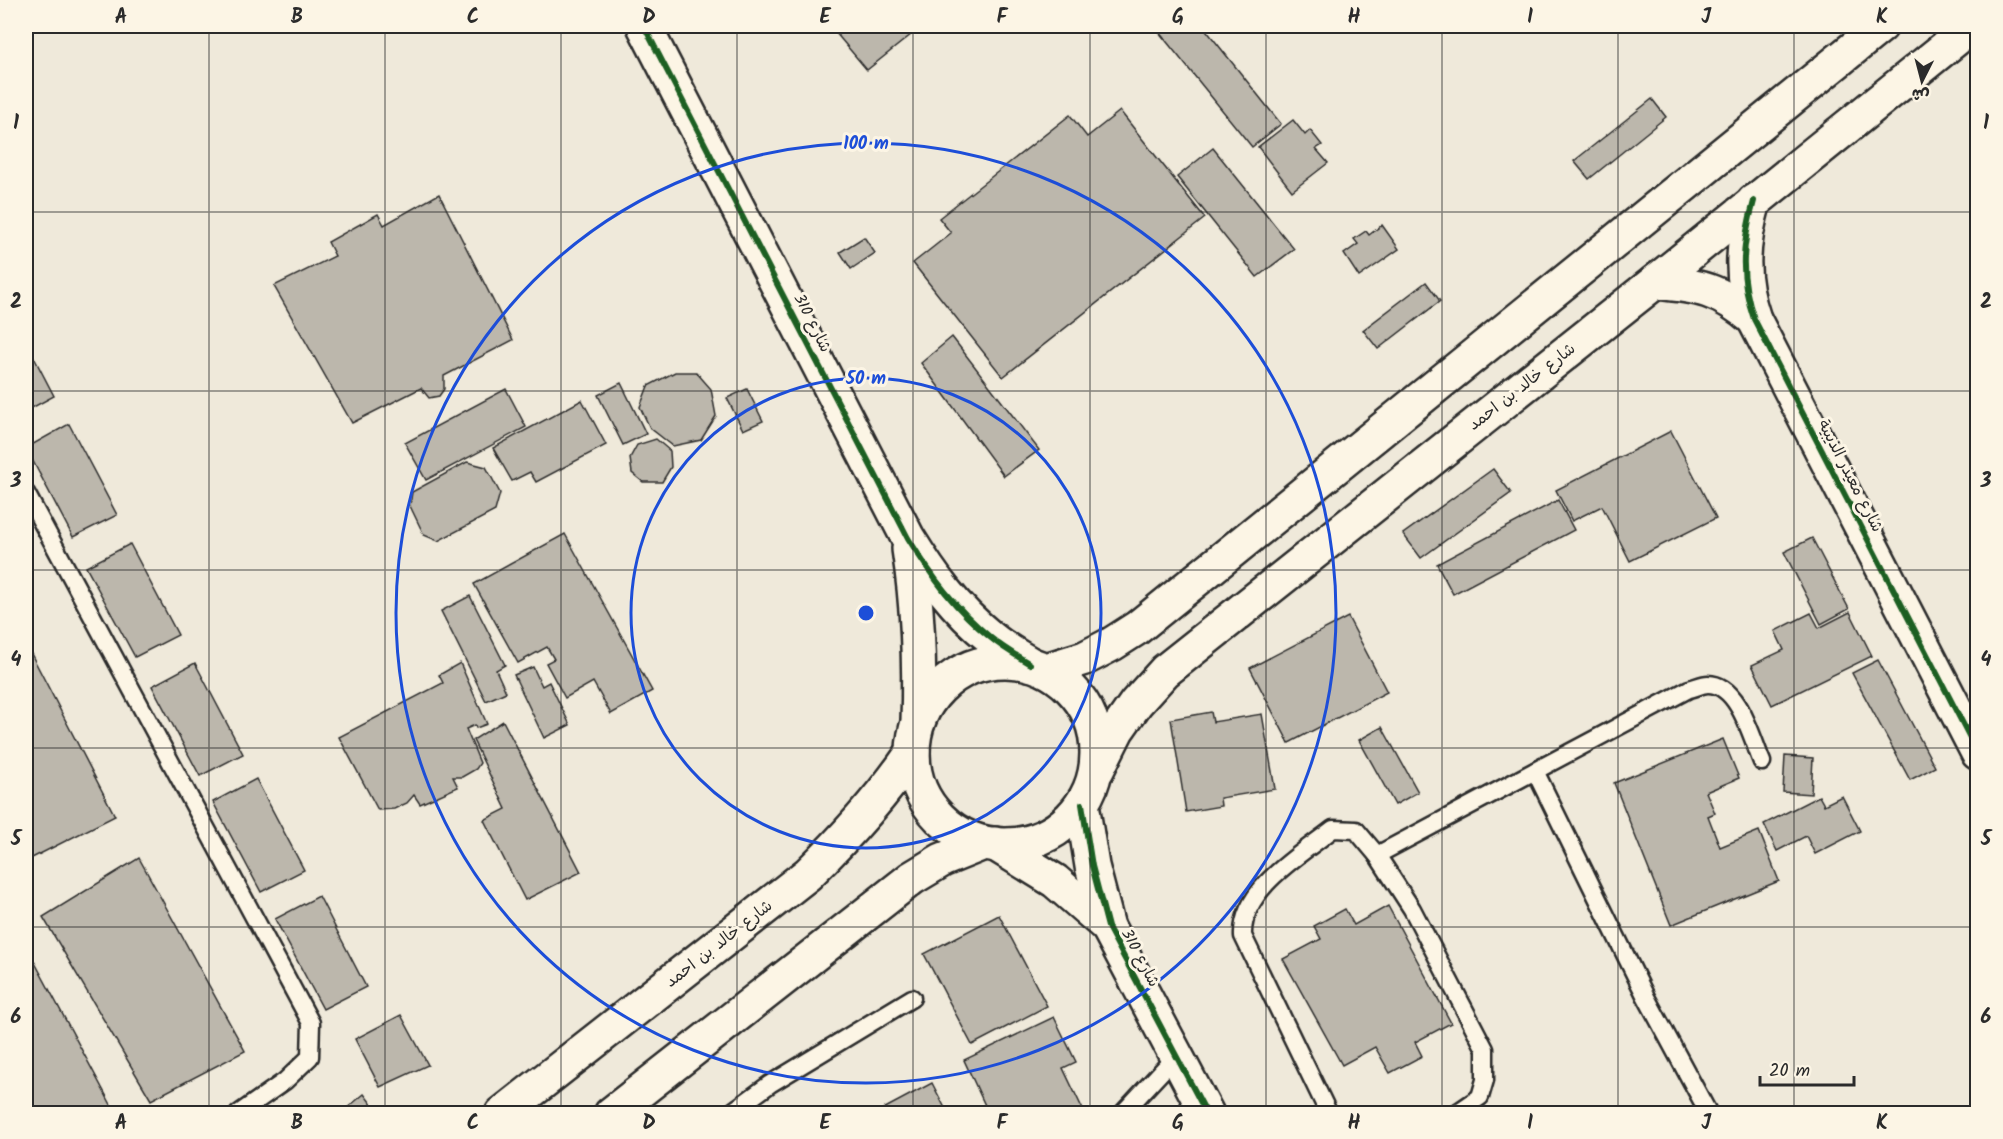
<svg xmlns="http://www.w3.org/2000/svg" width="2003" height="1139" viewBox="0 0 2003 1139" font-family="Kalam,'Playpen Sans Arabic',sans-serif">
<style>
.building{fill:#bcb7ac;stroke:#2b2b2b;stroke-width:1.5}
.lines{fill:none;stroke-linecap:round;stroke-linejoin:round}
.service-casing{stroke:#2b2b2b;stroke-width:21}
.minor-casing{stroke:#2b2b2b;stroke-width:38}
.secondary-casing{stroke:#2b2b2b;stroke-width:38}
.service{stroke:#fcf5e5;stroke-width:16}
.minor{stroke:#fcf5e5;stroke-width:33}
.secondary{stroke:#fcf5e5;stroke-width:33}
.cycleway-casing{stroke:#fcf5e5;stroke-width:10}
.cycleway{stroke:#1b5e20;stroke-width:6}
.grid{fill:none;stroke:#2b2b2b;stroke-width:1.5;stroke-opacity:0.55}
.ring{fill:none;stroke:#1d4ed8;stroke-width:3}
.labels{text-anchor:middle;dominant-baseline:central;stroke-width:6;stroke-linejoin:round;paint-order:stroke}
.street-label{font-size:16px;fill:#2b2b2b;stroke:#fcf5e5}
.centre{fill:#1d4ed8;stroke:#fcf5e5;stroke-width:3}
.ring-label{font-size:18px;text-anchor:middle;font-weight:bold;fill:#1d4ed8;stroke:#fcf5e5;stroke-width:6;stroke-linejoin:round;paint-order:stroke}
.neatline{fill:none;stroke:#2b2b2b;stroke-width:2}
.grid-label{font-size:20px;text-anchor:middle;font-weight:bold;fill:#2b2b2b}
</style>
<rect width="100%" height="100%" fill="#efe9da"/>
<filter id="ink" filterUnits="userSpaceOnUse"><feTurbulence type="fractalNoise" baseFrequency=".0167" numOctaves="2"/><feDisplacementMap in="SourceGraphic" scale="12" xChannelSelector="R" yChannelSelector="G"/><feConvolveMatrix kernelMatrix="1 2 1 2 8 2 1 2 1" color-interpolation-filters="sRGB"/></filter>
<g filter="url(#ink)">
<g class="building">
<polygon points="830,26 922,26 867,70"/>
<polygon points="1154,26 1203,26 1281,124 1252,147"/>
<polygon points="1652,99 1666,117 1589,179 1574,161"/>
<polygon points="1120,111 1205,218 1003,377 913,263 951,233 939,218 1070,115 1087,137"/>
<polygon points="1293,120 1305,135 1310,130 1322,145 1316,149 1328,163 1292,191 1258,147"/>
<polygon points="1213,148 1294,249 1257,277 1177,177"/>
<polygon points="439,194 513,340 444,376 444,389 439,396 429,398 421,388 352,423 274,286 335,256 328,242 378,214 384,225"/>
<polygon points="1382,225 1399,249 1359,277 1344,254 1358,244 1354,239 1366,231 1369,235"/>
<polygon points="864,237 875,253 851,269 840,252"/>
<polygon points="1426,282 1440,301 1378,349 1363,330"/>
<polygon points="952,337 1039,450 1004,476 921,363"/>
<polygon points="26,342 54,396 26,411"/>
<polygon points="675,372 696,372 711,389 716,416 701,440 673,446 650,428 640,407 648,386"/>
<polygon points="621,383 646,434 623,445 598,395"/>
<polygon points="506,389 526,427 426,480 405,443"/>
<polygon points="747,389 763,421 743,430 727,398"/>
<polygon points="582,400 606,445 536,482 530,472 512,481 493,448"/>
<polygon points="69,424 117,515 73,537 26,448"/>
<polygon points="1671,431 1716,518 1630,561 1602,506 1572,521 1556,490"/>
<polygon points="656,439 670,451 671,467 662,482 643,482 632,473 630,458 637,445"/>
<polygon points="467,462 486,467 500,493 495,511 438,541 424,535 410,506 412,492"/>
<polygon points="1493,469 1511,493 1421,558 1403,534"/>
<polygon points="1558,500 1574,530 1453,594 1437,564"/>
<polygon points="565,534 652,691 611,714 593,682 565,698 546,663 554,659 547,647 518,663 474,584"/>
<polygon points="1812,538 1849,609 1821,624 1784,552"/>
<polygon points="130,544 178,635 135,657 86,567"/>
<polygon points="470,596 505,665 496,670 506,692 486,701 441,611"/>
<polygon points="1850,612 1872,656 1772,705 1752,665 1784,650 1775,631 1811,613 1819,628"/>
<polygon points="1348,617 1387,692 1289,743 1250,668"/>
<polygon points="26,644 115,816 26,861"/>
<polygon points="1878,660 1935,767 1910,780 1852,673"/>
<polygon points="195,663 243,754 200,776 152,686"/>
<polygon points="460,663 487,724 476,728 475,725 466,729 480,763 476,769 462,777 453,777 458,787 420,804 414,795 407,803 394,809 378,810 339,737 443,683 439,675"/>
<polygon points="533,667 542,686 549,682 570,725 544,738 514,675"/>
<polygon points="1211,712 1213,722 1262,714 1275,789 1220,798 1221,806 1186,812 1171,719"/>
<polygon points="503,721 581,872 525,900 484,820 506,809 473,740"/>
<polygon points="1382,727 1418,792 1395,805 1359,740"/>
<polygon points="1723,739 1739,778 1706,792 1715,813 1708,816 1720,847 1759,831 1779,881 1671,925 1614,783"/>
<polygon points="1785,756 1813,758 1811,794 1783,792"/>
<polygon points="256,779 304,870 261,892 213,802"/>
<polygon points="1819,796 1824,805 1842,796 1860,831 1815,854 1806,836 1777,851 1764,824"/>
<polygon points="139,858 245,1051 151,1100 43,917"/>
<polygon points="319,896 366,987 323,1009 275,919"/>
<polygon points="1388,906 1451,1023 1415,1042 1422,1056 1390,1073 1375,1047 1342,1065 1283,959 1321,939 1314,926 1345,909 1354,925"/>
<polygon points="999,915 1047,1006 972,1045 924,954"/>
<polygon points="26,946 116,1114 26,1114"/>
<polygon points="401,1015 428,1065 380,1087 355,1039"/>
<polygon points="1054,1017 1076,1062 1063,1068 1085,1114 989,1114 964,1060"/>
<polygon points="932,1083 948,1114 874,1114"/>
<polygon points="364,1094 379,1114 340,1114"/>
</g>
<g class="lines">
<defs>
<g id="service">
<polyline points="26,493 311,1023 310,1057 285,1081 238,1114"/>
<polyline points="1535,771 1646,997 1709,1114"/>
<path d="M1377,855L1689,689C1695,688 1702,684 1708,684C1739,684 1752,739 1762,762"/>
<polyline points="729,1114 770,1084 912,998"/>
<polyline points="1122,1114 1176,1056"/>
<path d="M1329,1114L1243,936C1241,889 1300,855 1333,829L1356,830L1377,855L1412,909L1485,1049V1080L1480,1097L1455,1114"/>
</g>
<g id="minor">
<path d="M644,26L908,538C932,577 955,609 991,638C1003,648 1017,656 1030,664"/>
<path d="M1754,201C1742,244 1739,276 1754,319L1978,753"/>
<path d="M1655,282C1699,286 1719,289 1754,319"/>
<path d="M909,549C918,607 920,664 918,722"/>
<polyline points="1082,804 1092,866 1108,927 1207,1114"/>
<polyline points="995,844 1055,881 1108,927"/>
</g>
<g id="secondary">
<circle cx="1005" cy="753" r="92"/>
<polyline points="1046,670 1085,658 1112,644 1137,628 1881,26"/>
<polyline points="1097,770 1117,730 1136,703 1165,671 1655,282 1972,26"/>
<path d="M502,1114L808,874C847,836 882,797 913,752"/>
<polyline points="611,1114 912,878 942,860 984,843"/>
</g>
</defs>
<use href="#service" class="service-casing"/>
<use href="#minor" class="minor-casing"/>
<use href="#secondary" class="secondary-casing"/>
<use href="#service" class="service"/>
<use href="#minor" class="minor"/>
<use href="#secondary" class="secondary"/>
<defs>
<g id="cycleway">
<path d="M644,26L908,538C932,577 955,609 991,638C1003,648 1017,656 1030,664"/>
<path d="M1754,201C1742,244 1739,276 1754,319L1978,753"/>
<polyline points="1082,804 1092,866 1108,927 1207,1114"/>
</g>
</defs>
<use href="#cycleway" class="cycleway-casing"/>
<use href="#cycleway" class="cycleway"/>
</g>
</g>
<path class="grid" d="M209,26V1114M385,26V1114M561,26V1114M737,26V1114M913,26V1114M1090,26V1114M1266,26V1114M1442,26V1114M1618,26V1114M1794,26V1114M26,212H1978M26,391H1978M26,570H1978M26,748H1978M26,927H1978"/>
<g class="ring">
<circle cx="866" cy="613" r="235"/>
<circle cx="866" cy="613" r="470"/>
</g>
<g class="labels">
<g class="street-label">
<text transform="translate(812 323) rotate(63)">شارع 310</text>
<text transform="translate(1522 387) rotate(-38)">شارع خالد بن احمد</text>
<text transform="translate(1850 476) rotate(63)">شارع معيذر الذيبية</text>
<text transform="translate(719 944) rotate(-38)">شارع خالد بن احمد</text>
<text transform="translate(1140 958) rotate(62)">شارع 310</text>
</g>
</g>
<circle cx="866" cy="613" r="9" class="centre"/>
<g class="ring-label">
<text x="866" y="149">100 m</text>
<text x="866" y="384">50 m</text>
</g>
<rect width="2003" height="1139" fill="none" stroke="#fcf5e5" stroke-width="66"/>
<g transform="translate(1922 81) rotate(186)" stroke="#fcf5e5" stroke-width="4.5" paint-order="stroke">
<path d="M0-4.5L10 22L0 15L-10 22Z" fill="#2b2b2b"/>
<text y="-9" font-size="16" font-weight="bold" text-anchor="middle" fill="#2b2b2b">ش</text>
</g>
<path d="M1760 1076v9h94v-9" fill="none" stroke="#2b2b2b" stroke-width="3"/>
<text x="1769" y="1076" font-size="18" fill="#2b2b2b" stroke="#fcf5e5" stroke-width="4.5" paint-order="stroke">20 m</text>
<rect x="33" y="33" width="1937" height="1073" class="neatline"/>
<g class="grid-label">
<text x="121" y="23">A</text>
<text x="297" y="23">B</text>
<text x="473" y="23">C</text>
<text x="649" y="23">D</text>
<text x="825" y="23">E</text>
<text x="1002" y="23">F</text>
<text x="1178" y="23">G</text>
<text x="1354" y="23">H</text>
<text x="1530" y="23">I</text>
<text x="1706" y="23">J</text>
<text x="1882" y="23">K</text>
<text x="16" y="129">1</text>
<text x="1986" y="129">1</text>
<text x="16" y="308">2</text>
<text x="1986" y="308">2</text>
<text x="16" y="487">3</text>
<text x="1986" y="487">3</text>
<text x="16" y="666">4</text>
<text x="1986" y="666">4</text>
<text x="16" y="845">5</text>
<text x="1986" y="845">5</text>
<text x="16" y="1023">6</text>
<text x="1986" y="1023">6</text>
<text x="121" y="1129">A</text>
<text x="297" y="1129">B</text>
<text x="473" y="1129">C</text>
<text x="649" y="1129">D</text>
<text x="825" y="1129">E</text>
<text x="1002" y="1129">F</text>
<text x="1178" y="1129">G</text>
<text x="1354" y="1129">H</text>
<text x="1530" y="1129">I</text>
<text x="1706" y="1129">J</text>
<text x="1882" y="1129">K</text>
</g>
</svg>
